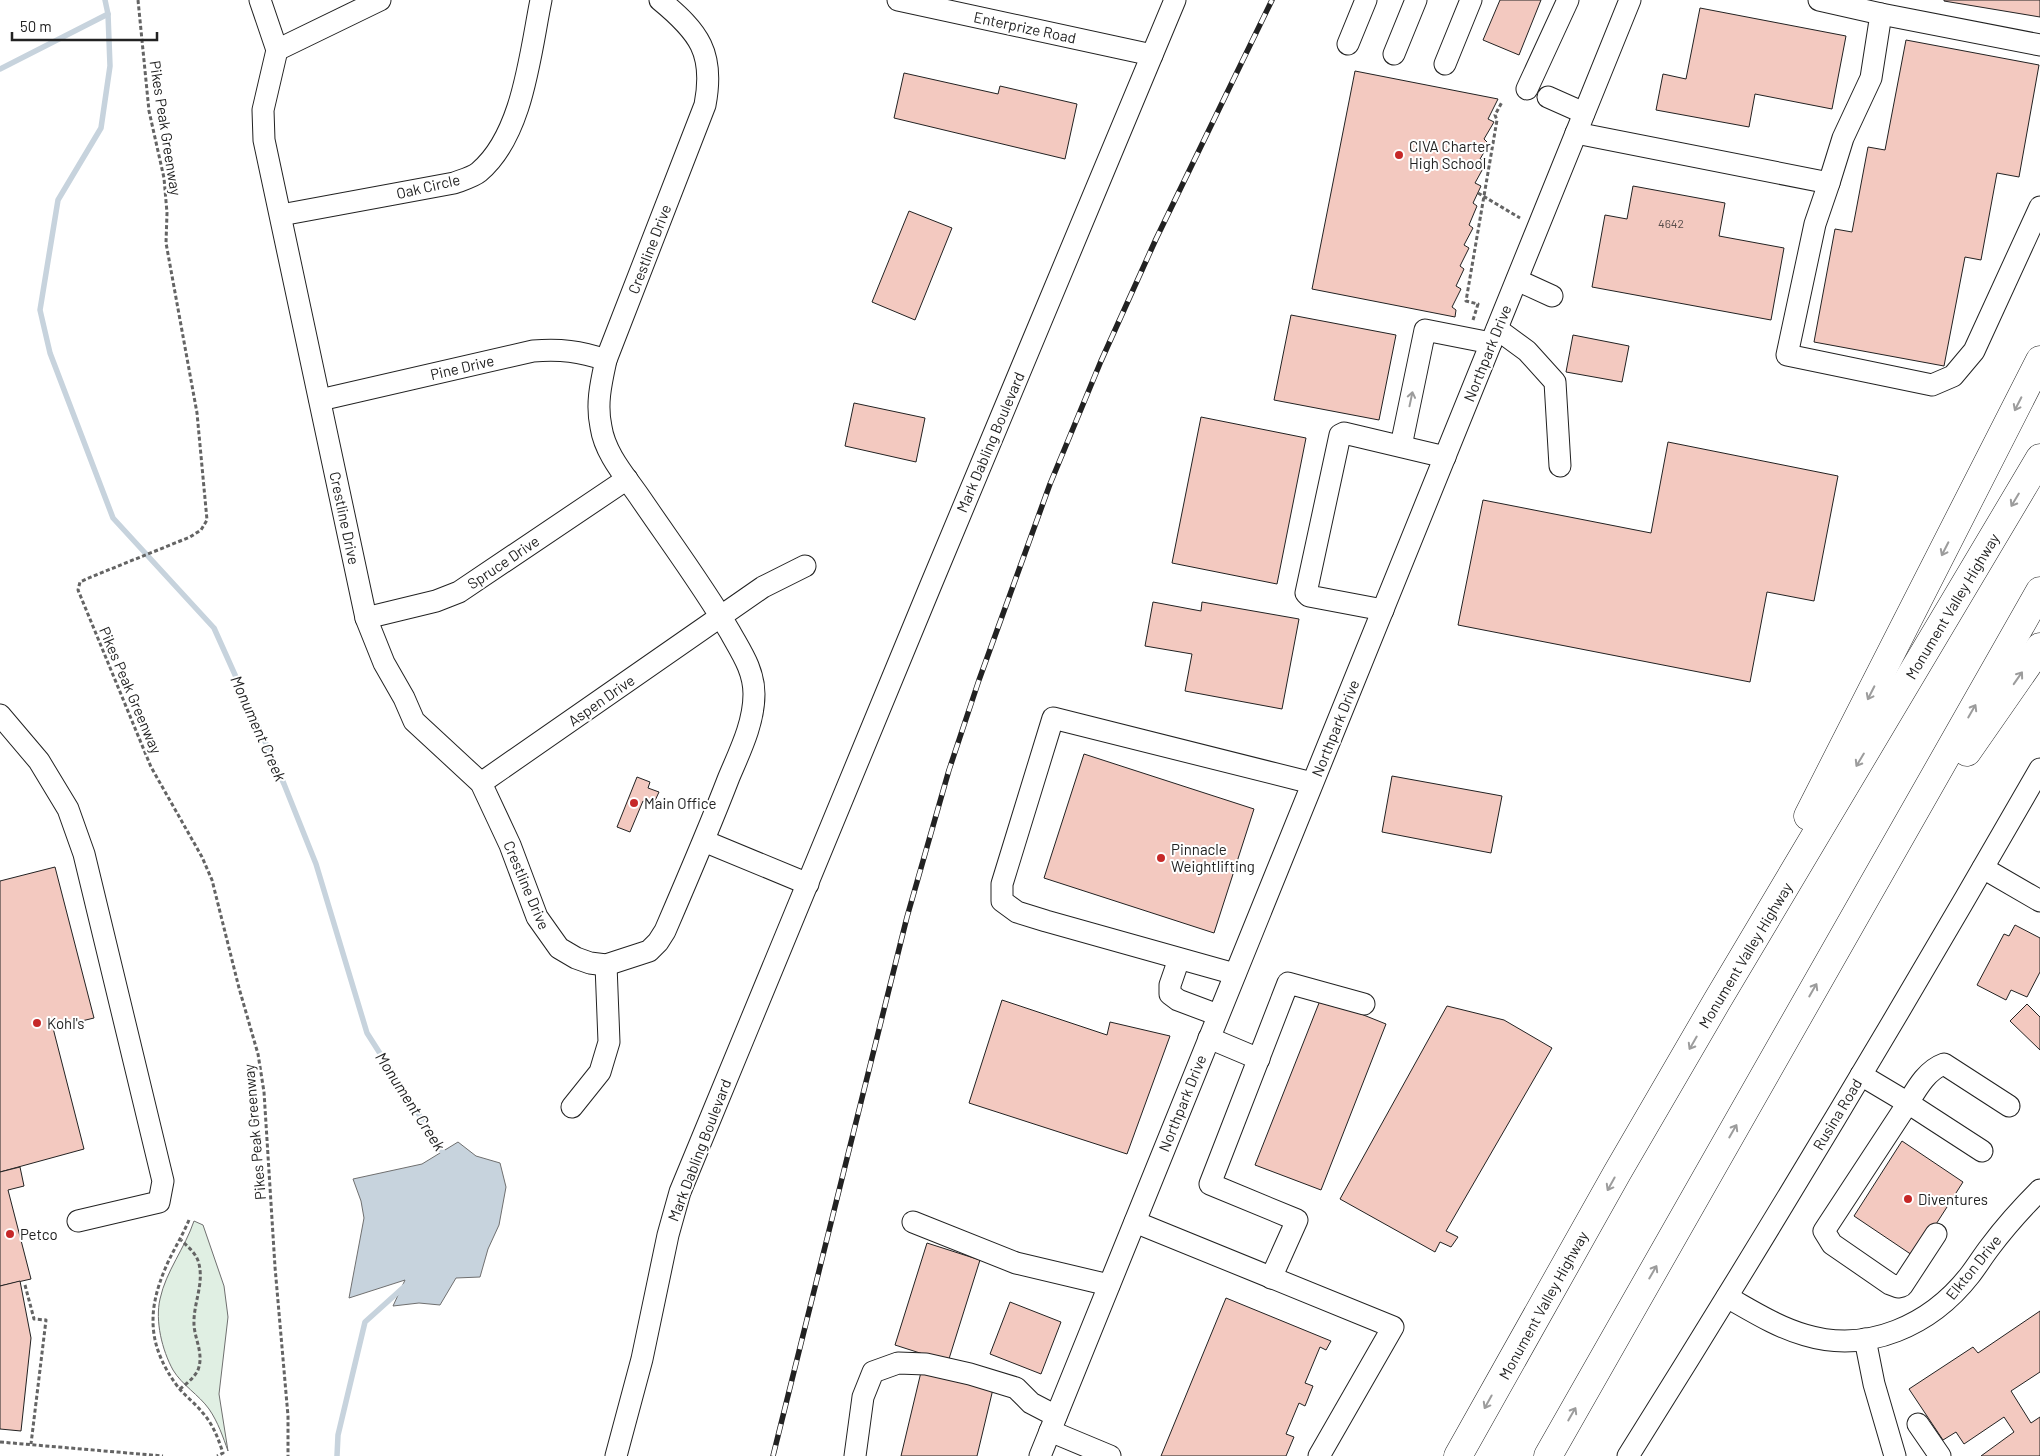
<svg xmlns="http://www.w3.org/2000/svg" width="2040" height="1456" viewBox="0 0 2040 1456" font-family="Barlow,sans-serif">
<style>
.green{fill:#e0efe3;stroke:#6f6f6f}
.water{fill:#c7d3dd;stroke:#6f6f6f}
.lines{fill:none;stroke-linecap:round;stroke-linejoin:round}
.stream{stroke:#c7d3dd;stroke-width:5.5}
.building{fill:#f3c9c0;stroke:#222}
.minor-casing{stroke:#222;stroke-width:23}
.highway-casing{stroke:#222;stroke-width:29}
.path{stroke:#646464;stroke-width:3;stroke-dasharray:4 2.5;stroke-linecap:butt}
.minor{stroke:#fff;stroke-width:21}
.highway{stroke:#fff;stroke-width:28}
.rail-casing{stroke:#222;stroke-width:5.5}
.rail{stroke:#fff;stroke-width:4;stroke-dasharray:11;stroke-linecap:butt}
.oneway{stroke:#9c9c9c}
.poi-dot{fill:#c62828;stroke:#fff;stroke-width:2}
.labels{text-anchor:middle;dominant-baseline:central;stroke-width:4;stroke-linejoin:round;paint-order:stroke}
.number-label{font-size:12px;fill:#564c4a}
.street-label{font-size:15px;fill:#222;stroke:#fff}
.poi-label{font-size:15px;fill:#222;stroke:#fff;text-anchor:start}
.water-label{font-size:16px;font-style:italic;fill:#222;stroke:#fff}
</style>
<rect width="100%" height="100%" fill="#fff"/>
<path class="green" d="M194,1221L203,1225L224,1286L228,1317L219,1394L228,1451C223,1437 218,1422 209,1409C199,1395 182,1385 173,1370C162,1350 155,1321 160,1299C166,1271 185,1248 194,1221Z"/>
<polygon class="water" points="458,1142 476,1156 500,1163 506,1187 499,1225 488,1249 480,1277 456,1278 440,1305 419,1303 393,1306 405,1280 349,1298 364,1218 361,1201 353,1179 422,1164"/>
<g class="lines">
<g class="stream">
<polyline points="105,0 108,14 110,66 101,128 58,200 40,310 50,353 113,518 214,628 284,784 316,864 367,1033 446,1157"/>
<polyline points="0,69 108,14"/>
<polyline points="337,1456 338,1435 365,1322 405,1286"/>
</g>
</g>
<g class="building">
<polygon points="1500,0 1541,0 1519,55 1483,40"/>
<polygon points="1944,0 2040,0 2040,17 1944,1"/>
<polygon points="1700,8 1846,36 1832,109 1755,94 1749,127 1656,110 1663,74 1686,79"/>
<polygon points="1906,40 2039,65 2019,177 1997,173 1981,260 1965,257 1944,366 1814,342 1835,229 1852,232 1868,147 1885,150"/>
<polygon points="1355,71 1498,99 1488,119 1494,122 1484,139 1489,144 1480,159 1486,163 1475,183 1481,186 1473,203 1477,206 1469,225 1473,228 1464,245 1469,248 1460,266 1464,269 1456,286 1461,289 1452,307 1456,310 1455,317 1312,289"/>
<polygon points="904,73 998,94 1000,86 1077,104 1065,159 894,118"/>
<polygon points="1633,186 1725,203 1719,236 1784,248 1771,320 1592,287 1605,215 1627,219"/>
<polygon points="909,211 952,228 915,320 872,302"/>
<polygon points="1291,315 1396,335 1379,420 1274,400"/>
<polygon points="1573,335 1629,346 1622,382 1566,372"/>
<polygon points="854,403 925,418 916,462 845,446"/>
<polygon points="1201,417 1306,438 1277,584 1172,563"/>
<polygon points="1668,442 1838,476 1814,601 1767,592 1750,682 1458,625 1483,500 1651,533"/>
<polygon points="1153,602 1201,611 1202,602 1299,619 1282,709 1185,691 1192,654 1145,646"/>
<polygon points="1084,754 1254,809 1214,933 1044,878"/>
<polygon points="1392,776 1502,796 1491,853 1382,832"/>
<polygon points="637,777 650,782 648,788 659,792 653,805 643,801 630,832 617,827"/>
<polygon points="55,867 94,1018 53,1028 84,1149 0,1172 0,881"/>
<polygon points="2015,925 2040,938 2040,972 2027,997 2011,990 2006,1000 1977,985 2004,934 2009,936"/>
<polygon points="1321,998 1386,1024 1321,1190 1255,1165"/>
<polygon points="1002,1000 1107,1035 1110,1022 1170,1036 1127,1154 969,1103"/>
<polygon points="2027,1004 2040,1017 2040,1050 2010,1021"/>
<polygon points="1447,1006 1504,1020 1552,1048 1446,1231 1458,1237 1451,1247 1440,1242 1435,1252 1340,1199"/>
<polygon points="1902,1141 1963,1182 1915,1257 1854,1216"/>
<polygon points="20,1167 24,1186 8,1190 31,1279 0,1286 0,1172"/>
<polygon points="927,1243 980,1260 948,1362 895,1345"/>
<polygon points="20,1281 31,1338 21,1431 0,1429 0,1286"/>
<polygon points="1226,1298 1331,1341 1326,1350 1320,1347 1305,1383 1313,1386 1305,1406 1299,1403 1286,1434 1294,1437 1286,1456 1161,1456"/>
<polygon points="1010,1302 1061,1322 1041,1374 990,1354"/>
<polygon points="2040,1311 2040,1372 2011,1391 2031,1423 2040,1417 2040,1456 1981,1456 2014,1432 2004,1417 1964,1444 1956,1432 1943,1440 1909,1389 1973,1347 1978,1353"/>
<polygon points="921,1372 993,1389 977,1456 901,1456"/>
</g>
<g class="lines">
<defs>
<g id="minor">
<polyline points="260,0 277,50"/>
<polyline points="898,0 1152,55"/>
<polyline points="1881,14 2040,45"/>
<polyline points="1348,44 1366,0"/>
<path d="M277,50L263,110L264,140L366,618L384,663L404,698L414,721L481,783L510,845L537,917L559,948L576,958L590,963L606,965L649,951L658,942L665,931C687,880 709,829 729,777C740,751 754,723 754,694C754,670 741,652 730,632C703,586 671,543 641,499C626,477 605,454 601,427C596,404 601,383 606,360L705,105C715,53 699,32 660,0"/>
<polyline points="277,50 380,0"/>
<polyline points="1394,54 1416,0"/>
<polyline points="1445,64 1471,0"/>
<polyline points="1527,89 1568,0"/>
<polyline points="1548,97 1584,113"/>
<polyline points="1576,133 1829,183 1843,138 1871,78 1881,14 1819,0"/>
<polyline points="1829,183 1815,224 1787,355 1932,385 1953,376 1974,351 2040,207"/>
<path d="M281,215L454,183C462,180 473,177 479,172C523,135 530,54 541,0"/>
<polyline points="1517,280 1552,296"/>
<polyline points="1497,329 1527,351 1555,382 1560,466"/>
<path d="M320,400L533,351C561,349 579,351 606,360"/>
<polyline points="1401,446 1425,330 1491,343"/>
<polyline points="1383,610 1309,596 1306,593 1340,435 1344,433 1445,457"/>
<polyline points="366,618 436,601 459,592 627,479"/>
<polyline points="0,715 39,761 68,809 84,854 163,1181 159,1202 78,1221"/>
<polyline points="481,783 763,587 805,566"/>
<polyline points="704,841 808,884"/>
<polyline points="1983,868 2040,901"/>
<polyline points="1179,959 1170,985 1170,994 1178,1000 1218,1015"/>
<polyline points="1235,974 1046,921 1017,912 1002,901 1002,884 1053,718 1312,783"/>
<polyline points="1209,1038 1259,1059"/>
<polyline points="1861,1075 1908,1103 1824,1231 1832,1244 1890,1284 1898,1287 1902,1286 1936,1234"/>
<polyline points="572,1107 600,1072 609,1042 606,965"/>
<path d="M1982,1151L1908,1103C1917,1088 1927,1070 1944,1064L2009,1106"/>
<polyline points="913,1222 1016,1263 1109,1285"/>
<polyline points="1135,1222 1393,1327 1319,1456"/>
<polyline points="1271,1278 1297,1220 1210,1184 1288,983 1364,1004"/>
<path d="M1727,1297C1752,1311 1777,1327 1805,1335C1868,1354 1931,1325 1970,1275C1977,1266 1983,1256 1990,1247C2005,1227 2022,1208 2040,1190"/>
<polyline points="1865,1339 1874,1384 1895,1456"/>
<polyline points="1918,1424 1940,1456"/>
<polyline points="1050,1431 1110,1456"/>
<polyline points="616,1456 642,1359 668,1235 680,1192 930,587 1175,0"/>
<polyline points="855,1456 863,1397 873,1372 898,1363 926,1364 970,1374 1016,1388 1031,1403 1056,1416"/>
<polyline points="1040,1456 1630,0"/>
<path d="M1628,1456C1770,1230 1907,1001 2040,769"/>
</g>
<g id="highway">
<polyline points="1967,752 2040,647"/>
<polyline points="1808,816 2040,360"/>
<polyline points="1458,1456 1617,1173 1717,1001 2040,458"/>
<polyline points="1548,1456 2040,591"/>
</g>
</defs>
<use href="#minor" class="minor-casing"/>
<use href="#highway" class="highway-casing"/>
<g class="path">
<polyline points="138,0 149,111 164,178 167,213 166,243 197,413 207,520 201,530 190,537 91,577 80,582 78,590 151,767 202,857 212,880 239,988 258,1054 264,1092 275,1267 288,1416 288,1456"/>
<polyline points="1478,193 1520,218"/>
<polyline points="1473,320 1478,304 1466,301 1497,120 1495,115 1502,102"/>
<path d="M189,1220C182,1237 172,1252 165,1269C146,1314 149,1348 178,1387C185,1396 195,1403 202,1412C213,1424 218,1438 223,1453L217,1456"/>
<polyline points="25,1285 34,1319 46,1320 31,1444"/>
<path d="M180,1389C186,1384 194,1378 198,1370C204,1354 195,1340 194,1325C193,1304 204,1285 199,1264C197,1254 188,1247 181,1240"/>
<polyline points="0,1442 163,1456"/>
</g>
<use href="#minor" class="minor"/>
<use href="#highway" class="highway"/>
<defs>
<polyline id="rail" points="773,1456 907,917 949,770 979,680 1050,484 1101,361 1156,239 1272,0"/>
</defs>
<use href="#rail" class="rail-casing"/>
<use href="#rail" class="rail"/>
</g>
<defs><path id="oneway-shaft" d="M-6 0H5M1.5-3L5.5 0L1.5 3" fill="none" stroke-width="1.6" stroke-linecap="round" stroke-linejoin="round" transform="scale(1.25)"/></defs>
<g class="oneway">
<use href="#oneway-shaft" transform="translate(1411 399) rotate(-78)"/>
<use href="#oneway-shaft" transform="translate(2018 404) rotate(117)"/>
<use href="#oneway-shaft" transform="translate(2015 500) rotate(121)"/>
<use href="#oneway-shaft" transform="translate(1945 549) rotate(117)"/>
<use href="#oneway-shaft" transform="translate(2018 678) rotate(-55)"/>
<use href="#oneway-shaft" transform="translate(1871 693) rotate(117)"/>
<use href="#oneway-shaft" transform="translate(1972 711) rotate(-60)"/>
<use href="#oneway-shaft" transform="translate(1860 760) rotate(121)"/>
<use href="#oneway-shaft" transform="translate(1813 990) rotate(-60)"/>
<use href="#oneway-shaft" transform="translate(1693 1043) rotate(120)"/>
<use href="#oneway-shaft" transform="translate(1733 1131) rotate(-60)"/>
<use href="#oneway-shaft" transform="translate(1611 1184) rotate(119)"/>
<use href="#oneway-shaft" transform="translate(1653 1272) rotate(-60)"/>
<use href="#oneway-shaft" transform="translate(1488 1402) rotate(119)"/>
<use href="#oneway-shaft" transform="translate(1572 1414) rotate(-60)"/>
</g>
<g class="poi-dot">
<circle cx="1399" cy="155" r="5"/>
<circle cx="634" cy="803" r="5"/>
<circle cx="1161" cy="858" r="5"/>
<circle cx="37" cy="1023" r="5"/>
<circle cx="1908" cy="1199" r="5"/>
<circle cx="10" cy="1234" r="5"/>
</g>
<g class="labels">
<g class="number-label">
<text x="1671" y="223">4642</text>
</g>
<g class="street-label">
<text transform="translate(1025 27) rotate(12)">Enterprize Road</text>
<text transform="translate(166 128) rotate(81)">Pikes Peak Greenway</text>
<text transform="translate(428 186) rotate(-13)">Oak Circle</text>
<text transform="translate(649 249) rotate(-69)">Crestline Drive</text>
<text transform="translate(1487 353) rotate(-68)">Northpark Drive</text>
<text transform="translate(462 367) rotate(-13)">Pine Drive</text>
<text transform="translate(990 442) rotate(-67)">Mark Dabling Boulevard</text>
<text transform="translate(345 518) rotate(78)">Crestline Drive</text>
<text transform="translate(503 562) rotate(-34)">Spruce Drive</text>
<text transform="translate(1952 606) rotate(-59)">Monument Valley Highway</text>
<text transform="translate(131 690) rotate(67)">Pikes Peak Greenway</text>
<text transform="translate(601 700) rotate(-35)">Aspen Drive</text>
<text transform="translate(1335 728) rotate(-68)">Northpark Drive</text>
<text transform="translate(527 885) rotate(67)">Crestline Drive</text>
<text transform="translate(1745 955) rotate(-59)">Monument Valley Highway</text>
<text transform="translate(1182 1103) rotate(-68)">Northpark Drive</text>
<text transform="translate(1837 1114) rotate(-59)">Rusina Road</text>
<text transform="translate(254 1132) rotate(-95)">Pikes Peak Greenway</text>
<text transform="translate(699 1150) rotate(-69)">Mark Dabling Boulevard</text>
<text transform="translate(1973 1267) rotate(-51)">Elkton Drive</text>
<text transform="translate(1543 1305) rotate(-61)">Monument Valley Highway</text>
</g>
<g class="poi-label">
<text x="1409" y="146">CIVA Charter<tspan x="1409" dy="17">High School</tspan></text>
<text x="644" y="803">Main Office</text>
<text x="1171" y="849">Pinnacle<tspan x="1171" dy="17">Weightlifting</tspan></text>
<text x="47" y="1023">Kohl's</text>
<text x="1918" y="1199">Diventures</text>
<text x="20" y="1234">Petco</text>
</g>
<g class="water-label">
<text transform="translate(259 728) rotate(66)">Monument Creek</text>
<text transform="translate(411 1101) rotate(57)">Monument Creek</text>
</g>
</g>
<path d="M12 32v8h145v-8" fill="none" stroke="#222222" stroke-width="2.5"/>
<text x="20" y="32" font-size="15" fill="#222222" stroke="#ffffff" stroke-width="4" paint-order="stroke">50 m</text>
</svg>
